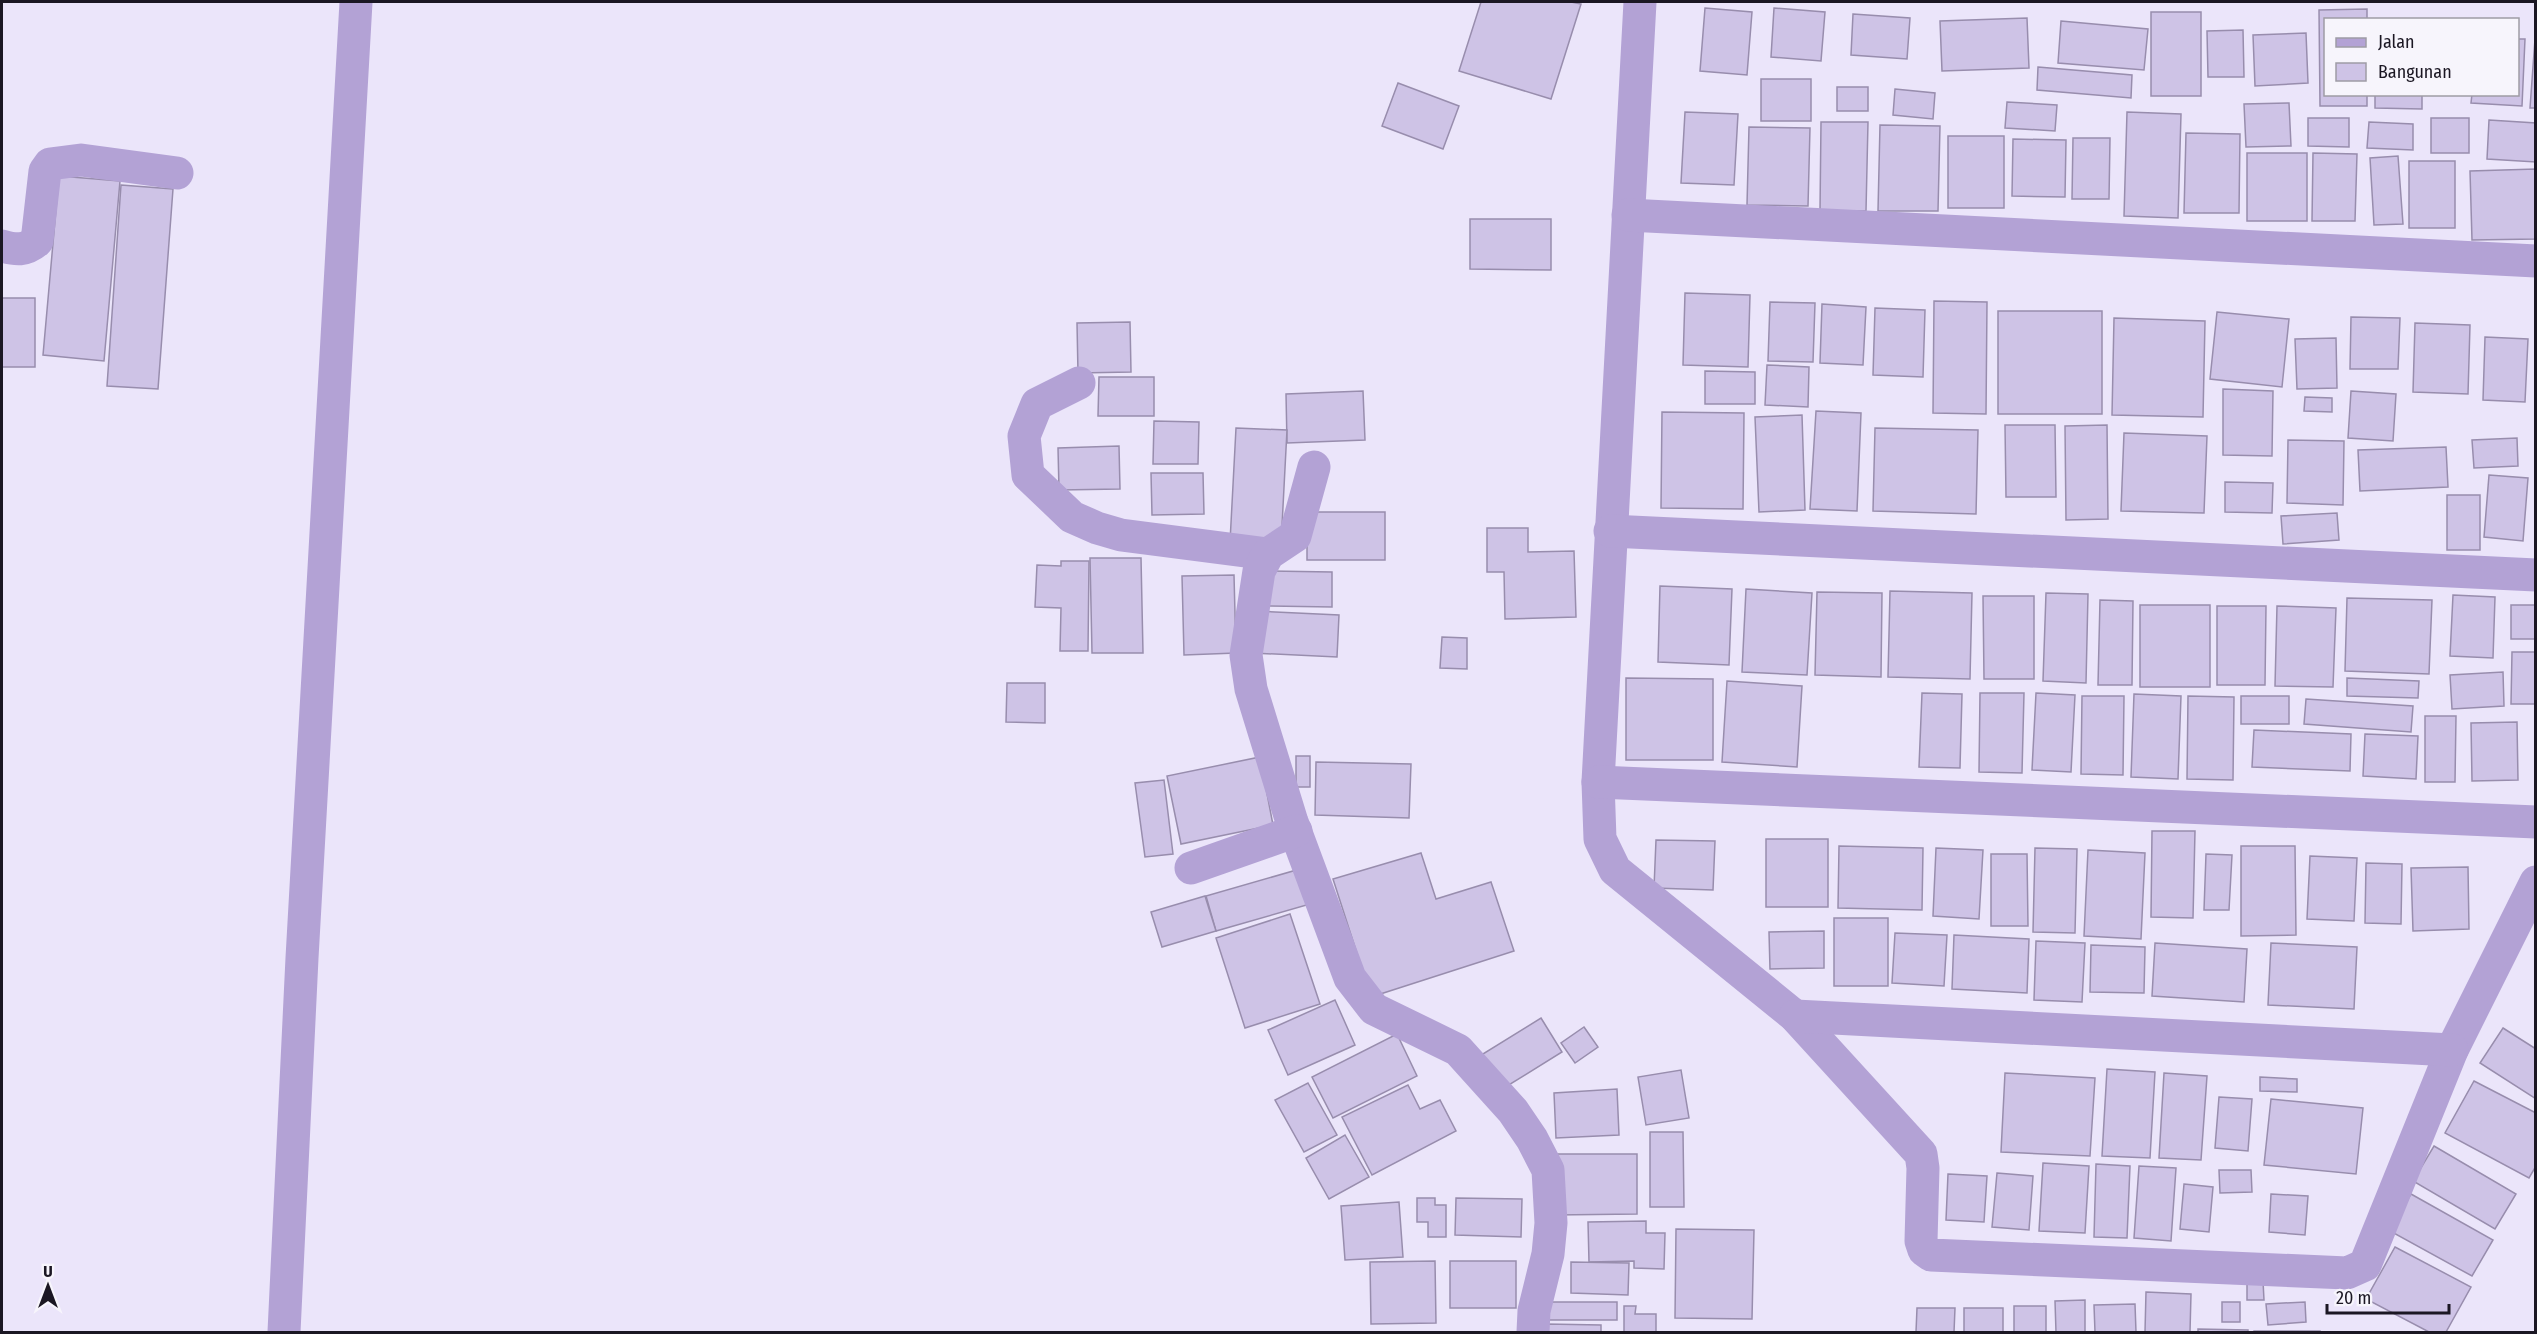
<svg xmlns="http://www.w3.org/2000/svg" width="2537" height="1334" viewBox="0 0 2537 1334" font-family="'Fira Sans Condensed',sans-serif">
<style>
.building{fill:#cec3e6;stroke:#988dad;stroke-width:1.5}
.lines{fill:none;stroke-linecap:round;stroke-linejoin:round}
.minor{stroke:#b3a2d5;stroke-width:33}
</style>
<rect width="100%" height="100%" fill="#ebe5fa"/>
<g class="building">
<polygon points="1481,2 1571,2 1581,4 1551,99 1459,71"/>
<polygon points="1705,8 1752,12 1747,75 1700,71"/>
<polygon points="1774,8 1825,12 1821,61 1771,57"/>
<polygon points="2367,9 2367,20 2326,20 2326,94 2367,94 2367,106 2320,106 2319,10"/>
<rect x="2151" y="12" width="50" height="84"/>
<polygon points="1853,14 1910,18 1907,59 1851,55"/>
<polygon points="2027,18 2029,68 1942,71 1940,21"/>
<polygon points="2061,21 2148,29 2144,70 2058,63"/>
<polygon points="2243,30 2244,77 2208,77 2207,31"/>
<polygon points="2306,33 2308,83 2255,86 2253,35"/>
<polygon points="2518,39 2525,39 2522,106 2471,103 2472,94 2518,94"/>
<polygon points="2535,39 2536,39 2536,108 2530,108"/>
<polygon points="2038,67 2132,75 2131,98 2037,90"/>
<rect x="1761" y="79" width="50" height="42"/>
<polygon points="1398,83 1459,106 1443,149 1382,126"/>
<rect x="1837" y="87" width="31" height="24"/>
<polygon points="1895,89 1935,93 1933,119 1893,115"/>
<polygon points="2375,94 2422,94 2422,109 2375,108"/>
<polygon points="2007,102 2057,105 2055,131 2005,128"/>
<polygon points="2289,103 2291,146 2246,147 2244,104"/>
<polygon points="1685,112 1738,114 1734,185 1681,183"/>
<polygon points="2127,112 2181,114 2178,218 2124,216"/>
<polygon points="2308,118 2349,118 2349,147 2308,146"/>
<rect x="2431" y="118" width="38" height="35"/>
<polygon points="2489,120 2536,123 2536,162 2487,159"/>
<polygon points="1821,122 1868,122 1866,211 1820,211"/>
<polygon points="2369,122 2413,124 2413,150 2367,148"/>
<polygon points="1880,125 1940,126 1938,211 1878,211"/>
<polygon points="1749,127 1810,128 1808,206 1747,205"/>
<polygon points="2186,133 2240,134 2239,213 2184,213"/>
<rect x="1948" y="136" width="56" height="72"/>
<polygon points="2073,138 2110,138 2109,199 2072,199"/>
<polygon points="2013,139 2066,140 2065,197 2012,196"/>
<rect x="2247" y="153" width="60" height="68"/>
<polygon points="2313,153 2357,154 2355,221 2312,221"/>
<polygon points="2398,156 2403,224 2374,225 2370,158"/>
<rect x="2409" y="161" width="46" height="67"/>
<polygon points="2536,169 2536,239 2472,240 2470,171"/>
<polygon points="59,176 120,181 104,361 43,355"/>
<polygon points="121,185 173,189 158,389 107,386"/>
<polygon points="1470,219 1551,219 1551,270 1470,269"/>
<polygon points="1685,293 1750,295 1748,367 1683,365"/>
<rect x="2" y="298" width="33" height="69"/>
<polygon points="1934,301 1987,302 1986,414 1933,413"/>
<polygon points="1770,302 1815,303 1813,362 1768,361"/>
<polygon points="1822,304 1866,307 1863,365 1820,363"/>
<polygon points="1875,308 1925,310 1923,377 1873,375"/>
<rect x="1998" y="311" width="104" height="103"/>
<polygon points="2217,312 2289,319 2282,387 2210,379"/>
<polygon points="2351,317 2400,318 2398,369 2350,369"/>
<polygon points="2114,318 2205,321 2203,417 2112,415"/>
<polygon points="1130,322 1131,372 1078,373 1077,323"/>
<polygon points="2415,323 2470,325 2468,394 2413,392"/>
<polygon points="2485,337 2528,339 2525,402 2483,400"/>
<polygon points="2336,338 2337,388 2297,389 2295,339"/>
<polygon points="1767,365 1809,367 1808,407 1765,405"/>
<polygon points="1705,371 1755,372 1755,404 1705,404"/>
<polygon points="1099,377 1154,377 1154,416 1098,416"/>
<polygon points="2223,389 2273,391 2272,456 2223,455"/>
<polygon points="1363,391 1365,440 1287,443 1286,394"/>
<polygon points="2351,391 2396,394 2393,441 2348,438"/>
<polygon points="2305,397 2332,398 2332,412 2304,411"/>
<polygon points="1816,411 1861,413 1857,511 1810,509"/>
<polygon points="1662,412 1744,413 1743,509 1661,508"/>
<polygon points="1802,415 1805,510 1759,512 1755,417"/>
<polygon points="1154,421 1199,422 1198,464 1153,464"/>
<polygon points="2005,425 2055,425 2056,497 2006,497"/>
<polygon points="2107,425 2108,519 2066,520 2065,426"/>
<polygon points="1236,428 1287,430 1281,545 1230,542"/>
<polygon points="1875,428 1978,430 1976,514 1873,511"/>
<polygon points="2124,433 2207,436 2204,513 2121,511"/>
<polygon points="2517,438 2518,466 2474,468 2472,440"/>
<polygon points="2288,440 2344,441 2343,505 2287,503"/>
<polygon points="1119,446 1120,489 1059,490 1058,448"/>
<polygon points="2446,447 2448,487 2360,491 2358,450"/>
<polygon points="1151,473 1203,473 1204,514 1152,515"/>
<polygon points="2489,475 2528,478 2523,541 2484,537"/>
<polygon points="2225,482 2273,483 2272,513 2225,512"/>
<rect x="2447" y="495" width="33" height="55"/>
<rect x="1307" y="512" width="78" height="48"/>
<polygon points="2337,513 2339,540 2283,544 2281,516"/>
<polygon points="1487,528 1528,528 1528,552 1574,551 1576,617 1505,619 1504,572 1487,572"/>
<polygon points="1090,558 1141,558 1143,653 1092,653"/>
<polygon points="1061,561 1089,561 1088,651 1060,651 1061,608 1035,607 1037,565 1061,566"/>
<polygon points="1265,571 1332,572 1332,607 1264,606"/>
<polygon points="1234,575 1236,653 1184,655 1182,576"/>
<polygon points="1660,586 1732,589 1729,665 1658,662"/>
<polygon points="1746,589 1812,593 1807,675 1742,672"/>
<polygon points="1890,591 1972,593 1970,679 1888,677"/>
<polygon points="1817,592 1882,593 1881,677 1815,675"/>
<polygon points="2046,593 2088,594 2086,683 2043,681"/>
<polygon points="2453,595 2495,597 2493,658 2450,656"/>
<polygon points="1983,596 2034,596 2034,679 1984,679"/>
<polygon points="2347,598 2432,600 2429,674 2345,671"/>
<polygon points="2100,600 2133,601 2132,685 2098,685"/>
<rect x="2140" y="605" width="70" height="82"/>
<rect x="2511" y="605" width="25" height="34"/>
<polygon points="2217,606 2266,606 2265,685 2217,685"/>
<polygon points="2277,606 2336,608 2333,687 2275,686"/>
<polygon points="1254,611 1339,615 1337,657 1252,653"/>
<polygon points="1442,637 1467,638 1467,669 1440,668"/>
<polygon points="2512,652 2536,652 2536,704 2511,704"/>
<polygon points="2503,672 2504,706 2452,709 2450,675"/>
<polygon points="1626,678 1713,679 1713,760 1626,760"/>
<polygon points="2347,678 2419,681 2418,698 2347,696"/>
<polygon points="1727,681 1802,686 1797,767 1722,762"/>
<polygon points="1007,683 1045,683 1045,723 1006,722"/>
<polygon points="1922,693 1962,694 1960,768 1919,767"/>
<polygon points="1980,693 2024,693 2022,773 1979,772"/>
<polygon points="2036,693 2075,695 2071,772 2032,770"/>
<polygon points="2134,694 2181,696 2178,779 2131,777"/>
<polygon points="2082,696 2124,696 2123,775 2081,774"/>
<polygon points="2188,696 2234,697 2233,780 2187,779"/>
<rect x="2241" y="696" width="48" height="28"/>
<polygon points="2306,699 2413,706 2411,732 2304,724"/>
<polygon points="2425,716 2456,716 2455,782 2425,782"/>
<polygon points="2517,722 2518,780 2472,781 2471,723"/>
<polygon points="2254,730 2351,734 2350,771 2252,767"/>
<polygon points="2365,734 2418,736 2416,779 2363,776"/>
<rect x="1296" y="756" width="14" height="31"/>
<polygon points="1260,757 1273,825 1181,844 1167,776"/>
<polygon points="1316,762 1411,764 1409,818 1315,815"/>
<polygon points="1164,780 1173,854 1145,857 1135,783"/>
<polygon points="2152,831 2195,831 2193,918 2151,917"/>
<rect x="1766" y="839" width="62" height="68"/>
<polygon points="1656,840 1715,841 1713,890 1654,888"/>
<polygon points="1839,846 1923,848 1922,910 1838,908"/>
<polygon points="2241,846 2295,846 2296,935 2241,936"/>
<polygon points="1936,848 1983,850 1979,919 1933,916"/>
<polygon points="2035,848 2077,849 2075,933 2033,932"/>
<polygon points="2088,850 2145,853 2141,939 2084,936"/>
<polygon points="1421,853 1436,899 1491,882 1514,951 1371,997 1333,879"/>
<polygon points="1991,854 2027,854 2028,926 1991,926"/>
<polygon points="2206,854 2232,855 2229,910 2204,910"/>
<polygon points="2310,856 2357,858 2354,921 2307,919"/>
<polygon points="2366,863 2402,864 2401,924 2365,923"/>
<polygon points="2468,867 2469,929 2413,931 2411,868"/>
<polygon points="1300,869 1310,904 1216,931 1206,896"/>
<polygon points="1205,896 1216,931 1162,947 1151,912"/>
<polygon points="1290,914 1320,1004 1245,1028 1216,938"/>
<rect x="1834" y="918" width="54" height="68"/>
<polygon points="1824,931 1824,968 1770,969 1769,932"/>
<polygon points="1895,933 1947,935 1944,986 1892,983"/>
<polygon points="1954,935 2029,939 2027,993 1952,989"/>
<polygon points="2036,941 2085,943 2082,1002 2034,1000"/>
<polygon points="2155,943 2247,949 2244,1002 2152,996"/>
<polygon points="2271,943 2357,947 2354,1009 2268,1005"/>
<polygon points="2091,945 2145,947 2144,993 2090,992"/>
<polygon points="1335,1000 1355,1045 1288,1075 1268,1030"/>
<polygon points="1541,1018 1562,1052 1499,1091 1478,1057"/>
<polygon points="1584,1027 1598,1047 1575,1063 1561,1043"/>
<polygon points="2503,1028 2536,1049 2536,1099 2480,1063"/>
<polygon points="1397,1034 1417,1076 1333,1118 1312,1077"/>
<polygon points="2107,1069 2155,1072 2150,1158 2102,1156"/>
<polygon points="1681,1070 1689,1118 1646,1125 1638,1077"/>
<polygon points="2005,1073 2095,1078 2090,1156 2001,1152"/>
<polygon points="2164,1073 2207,1076 2201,1160 2159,1158"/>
<polygon points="2260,1077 2297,1079 2297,1092 2260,1091"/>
<polygon points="2474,1081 2536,1113 2536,1166 2529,1178 2445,1133"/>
<polygon points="1308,1083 1337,1135 1304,1152 1275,1100"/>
<polygon points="1408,1085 1420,1109 1440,1100 1456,1131 1372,1175 1342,1117"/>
<polygon points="1617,1089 1619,1135 1556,1138 1554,1093"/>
<polygon points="2219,1097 2252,1099 2248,1151 2215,1148"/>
<polygon points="2271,1099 2363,1108 2356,1174 2264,1165"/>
<polygon points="1650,1132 1683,1132 1684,1207 1650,1207"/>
<polygon points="1345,1135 1369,1177 1329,1199 1306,1158"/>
<polygon points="2434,1146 2516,1194 2495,1229 2413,1181"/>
<polygon points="1553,1154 1637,1154 1637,1214 1554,1215"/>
<polygon points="2043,1163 2089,1166 2085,1233 2039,1231"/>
<polygon points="2096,1164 2130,1166 2127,1238 2094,1237"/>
<polygon points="2139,1166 2176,1168 2171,1241 2134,1238"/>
<polygon points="2219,1170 2251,1170 2252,1192 2220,1193"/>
<polygon points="1997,1173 2033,1176 2029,1230 1992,1227"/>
<polygon points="1948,1174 1987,1176 1984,1222 1946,1220"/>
<polygon points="2184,1184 2213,1187 2209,1232 2180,1229"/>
<polygon points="2271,1194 2308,1196 2305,1235 2269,1232"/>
<polygon points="2411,1194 2493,1240 2472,1276 2390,1231"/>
<polygon points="1417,1198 1435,1198 1435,1205 1446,1205 1446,1237 1428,1237 1428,1222 1417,1222"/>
<polygon points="1456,1198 1522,1199 1521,1237 1455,1235"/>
<polygon points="1399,1202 1403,1257 1345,1260 1341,1206"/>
<polygon points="1646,1221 1646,1233 1665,1233 1664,1269 1634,1268 1634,1261 1589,1262 1588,1222"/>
<polygon points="1676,1229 1754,1230 1752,1319 1675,1318"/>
<polygon points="2395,1247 2471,1287 2446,1332 2429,1332 2366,1299"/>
<polygon points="1435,1261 1436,1323 1371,1324 1370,1262"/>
<rect x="1450" y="1261" width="66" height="47"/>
<polygon points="1571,1262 1629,1263 1628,1295 1571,1293"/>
<polygon points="2247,1281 2263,1281 2264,1300 2247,1300"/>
<polygon points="2146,1292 2191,1294 2190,1332 2145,1332"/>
<polygon points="2085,1300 2085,1332 2056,1332 2055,1301"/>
<rect x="1549" y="1302" width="68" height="18"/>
<rect x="2222" y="1302" width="18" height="20"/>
<polygon points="2305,1302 2306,1322 2268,1325 2266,1304"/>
<polygon points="2135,1304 2136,1332 2095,1332 2094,1305"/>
<polygon points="1624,1306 1636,1306 1635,1314 1656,1314 1656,1332 1624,1332"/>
<rect x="2014" y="1306" width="32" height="26"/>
<polygon points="1917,1308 1955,1308 1954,1332 1916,1332"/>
<rect x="1964" y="1308" width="39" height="24"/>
<polygon points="1546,1324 1601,1325 1601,1332 1546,1332"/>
<polygon points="2198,1329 2248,1330 2248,1332 2198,1332"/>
<rect x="2254" y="1331" width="66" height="1"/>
</g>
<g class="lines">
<g class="minor">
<polyline points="1640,2 1598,782 1600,839 1615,870 1795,1016 1921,1154 1923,1168 1921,1241 1924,1250 1931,1255 2347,1273 2365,1265 2452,1050 2536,882"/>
<polyline points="1628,215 2536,261"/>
<path d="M2,246C16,250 25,251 37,241L45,171L50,164L81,160L177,173"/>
<polyline points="1079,383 1037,404 1024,436 1028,475 1072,517 1097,528 1121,535 1268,554"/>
<polyline points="1314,467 1295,536 1268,554 1259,571 1246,655 1251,689 1292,822 1350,978 1374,1009 1458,1050 1513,1111 1532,1139 1548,1170 1551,1223 1548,1254 1534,1311 1533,1332"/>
<polyline points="1610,531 2536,575"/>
<polyline points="1598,782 2536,822"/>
<polyline points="1191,868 1296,831"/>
<polyline points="1795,1016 2452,1050"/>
<polyline points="284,1332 302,958 356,2"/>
</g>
</g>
<rect width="2537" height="1334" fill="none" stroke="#1b1723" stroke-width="6"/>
<rect x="2324" y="18" width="195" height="78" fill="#f7f5fc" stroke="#9f9ca5" stroke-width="1.5"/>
<rect x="2336" y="38" width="30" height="9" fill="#b3a2d5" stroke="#9f9ca5" stroke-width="1.5"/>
<text x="2378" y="48" font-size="18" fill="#1b1723">Jalan</text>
<rect x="2336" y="63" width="30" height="18" fill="#cec3e6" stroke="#9f9ca5" stroke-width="1.5"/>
<text x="2378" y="78" font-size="18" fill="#1b1723">Bangunan</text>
<g transform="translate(48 1286)" stroke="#f7f5fc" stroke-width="4.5" paint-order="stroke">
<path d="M0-4.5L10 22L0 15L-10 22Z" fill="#1b1723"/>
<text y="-9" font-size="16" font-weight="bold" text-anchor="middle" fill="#1b1723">U</text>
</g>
<path d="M2327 1304v9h122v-9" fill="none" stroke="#1b1723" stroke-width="3"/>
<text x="2336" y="1304" font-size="18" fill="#1b1723" stroke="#f7f5fc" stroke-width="4.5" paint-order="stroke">20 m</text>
</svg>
